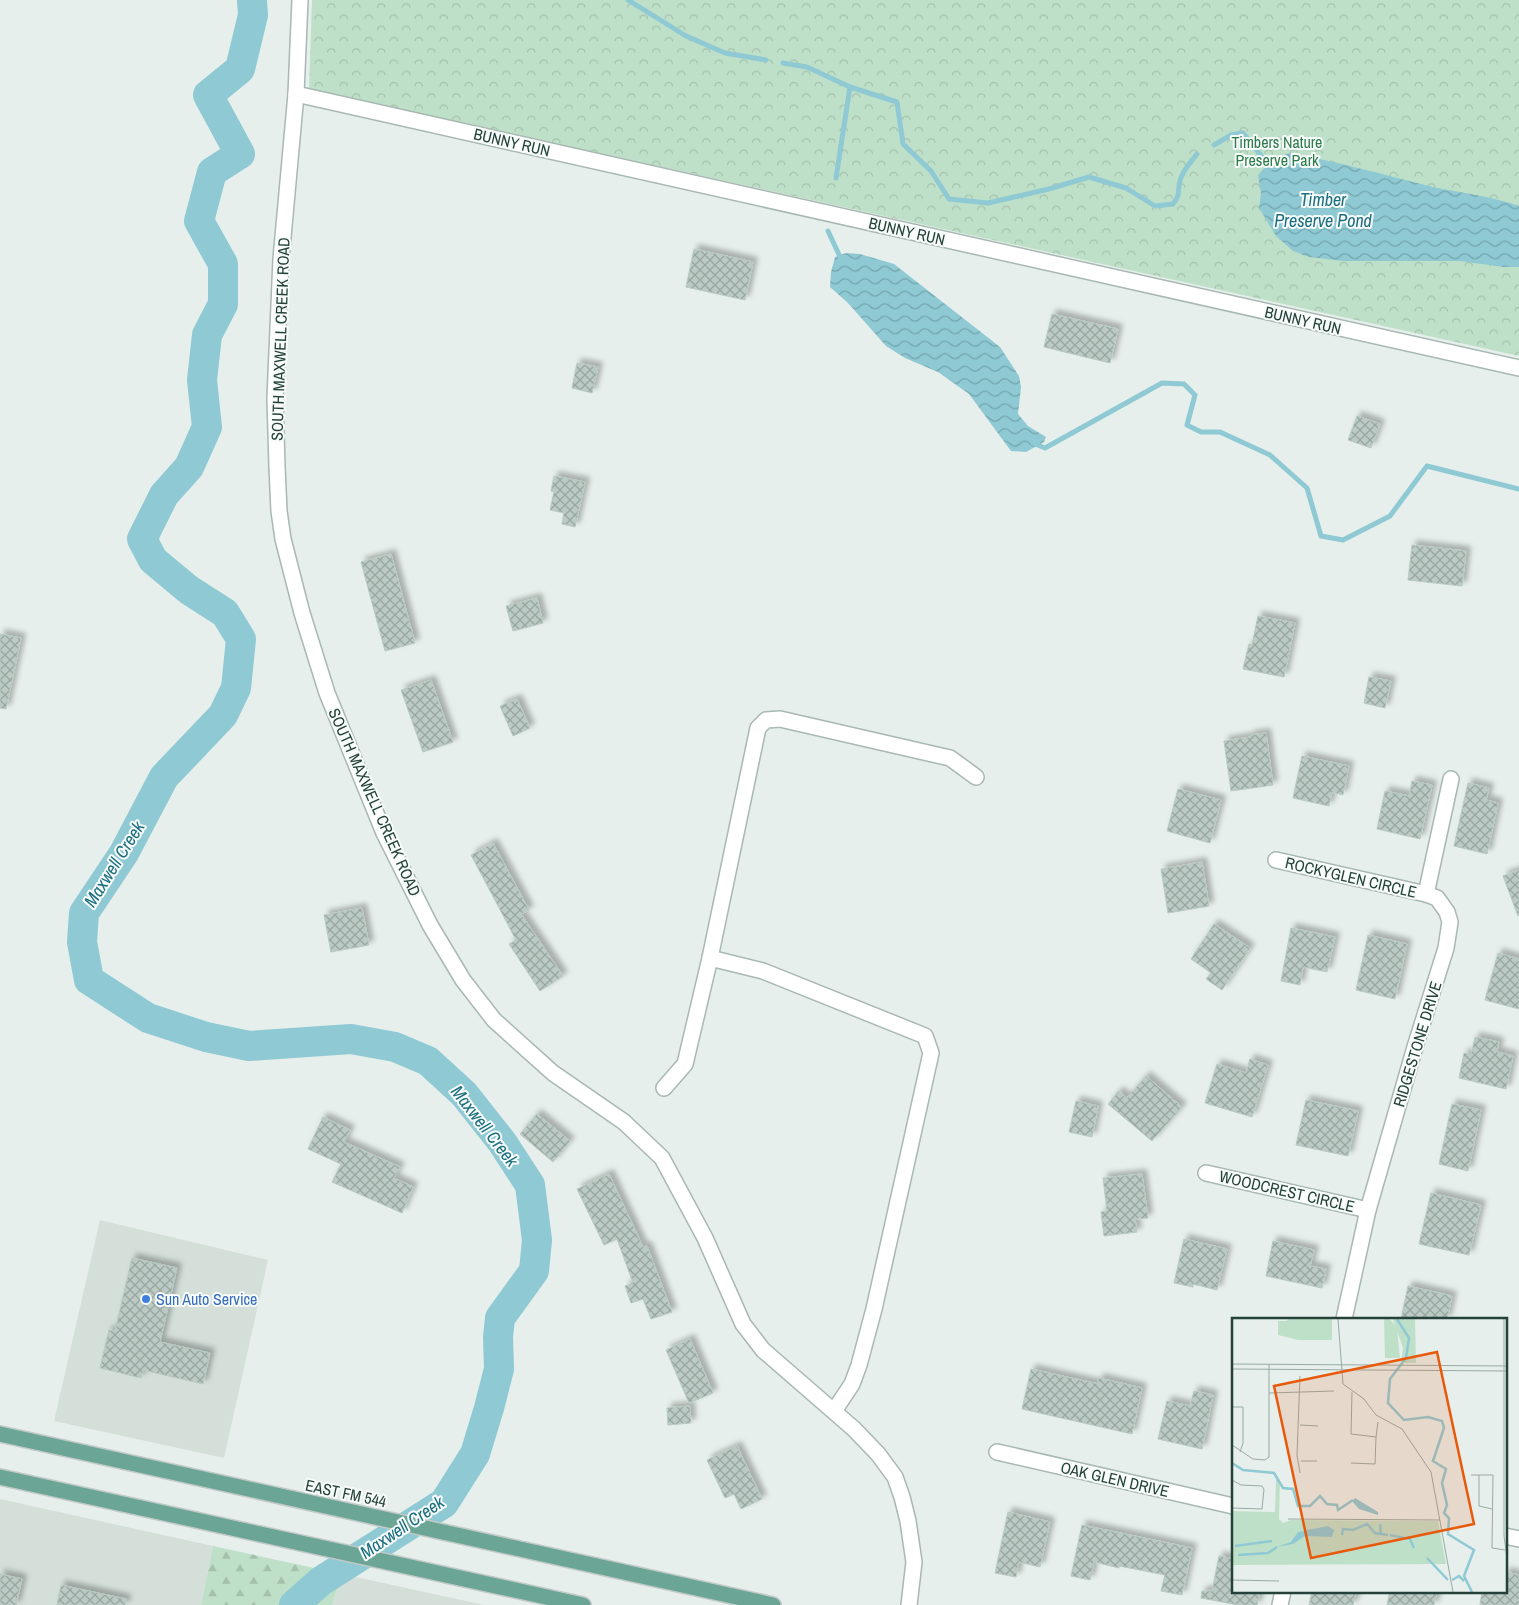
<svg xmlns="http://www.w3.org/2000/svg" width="1519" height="1605" viewBox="0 0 1519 1605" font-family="'Archivo Narrow',sans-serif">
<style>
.built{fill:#d4dfda}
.forest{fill:url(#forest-firs)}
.park{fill:url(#park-crowns)}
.water{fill:url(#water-waves)}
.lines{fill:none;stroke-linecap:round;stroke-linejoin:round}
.stream{stroke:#8ec9d4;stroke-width:5}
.river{stroke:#8ec9d4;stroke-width:30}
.building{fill:url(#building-cross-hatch);stroke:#b8c9c2;filter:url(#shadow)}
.street-casing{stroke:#a8b8b2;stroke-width:18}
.primary-casing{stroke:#c2cac8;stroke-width:18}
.street{stroke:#fff;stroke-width:15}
.primary{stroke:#6aa596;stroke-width:15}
.shop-dot{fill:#3f7fe0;stroke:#f7fbf9;stroke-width:2}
.labels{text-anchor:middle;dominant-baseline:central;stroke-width:4;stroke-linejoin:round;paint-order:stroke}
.street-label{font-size:16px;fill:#24423a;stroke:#f7fbf9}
.park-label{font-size:16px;fill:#2d7a4b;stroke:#f7fbf9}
.shop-label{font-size:16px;fill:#366cbe;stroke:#f7fbf9;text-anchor:start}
.water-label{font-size:18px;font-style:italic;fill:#1c6f80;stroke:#f7fbf9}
.inset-river{fill:none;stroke:#8ec9d4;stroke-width:2.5}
.inset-road{fill:none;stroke:#98aaa4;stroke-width:1}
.view{fill:#e8590c;fill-opacity:0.15;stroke:#e8590c;stroke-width:2.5}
.inset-edge{fill:none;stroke:#24423a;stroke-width:2.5}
</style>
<defs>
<pattern id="forest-firs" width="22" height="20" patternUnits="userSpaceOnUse" patternTransform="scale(1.25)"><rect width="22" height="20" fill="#bfe0c8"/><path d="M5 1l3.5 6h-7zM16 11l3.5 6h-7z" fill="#a4c1ad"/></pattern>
<pattern id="park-crowns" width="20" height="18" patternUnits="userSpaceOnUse" patternTransform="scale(1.25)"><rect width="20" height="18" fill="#bfe0c8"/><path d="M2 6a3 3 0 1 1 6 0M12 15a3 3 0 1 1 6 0" fill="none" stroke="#a4c1ad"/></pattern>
<pattern id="water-waves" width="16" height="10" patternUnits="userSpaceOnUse" patternTransform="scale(1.25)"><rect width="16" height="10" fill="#8ec9d4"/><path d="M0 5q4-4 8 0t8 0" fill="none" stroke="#74a5ad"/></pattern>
<pattern id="building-cross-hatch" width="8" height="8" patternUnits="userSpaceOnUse" patternTransform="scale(1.25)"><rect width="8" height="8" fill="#bbcac4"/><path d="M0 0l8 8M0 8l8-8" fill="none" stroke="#98a6a0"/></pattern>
<filter id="shadow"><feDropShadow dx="4.5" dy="-4.5" stdDeviation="2.5" flood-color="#0004"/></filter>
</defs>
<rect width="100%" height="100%" fill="#e6efeb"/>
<g class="built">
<polygon points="100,1220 268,1260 224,1458 54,1421"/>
<polygon points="0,1499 213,1546 201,1605 0,1605"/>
<polygon points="342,1574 484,1605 332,1605"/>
</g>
<polygon class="forest" points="213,1546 342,1574 332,1605 201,1605"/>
<polygon class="park" points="312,0 1519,0 1519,356 309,89"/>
<g class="water">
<path d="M1290,153C1339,162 1385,175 1433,187C1461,193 1491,196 1519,206V267H1503L1460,261H1343L1309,257L1293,251L1276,236L1259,208L1261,193L1258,175L1272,159Z"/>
<polygon points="846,253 860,254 894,264 1000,347 1019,376 1021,387 1018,414 1028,426 1046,437 1044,442 1026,452 1011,451 969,394 938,372 905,358 886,346 848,303 830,287 831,272 835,257"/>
</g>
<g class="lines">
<g class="stream">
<polyline points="628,0 686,36 725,53 766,60"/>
<polyline points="783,63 807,67 850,87 836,178"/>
<path d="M850,87L897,102L903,144L931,171L949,199L988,203L1049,189L1089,177L1126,188L1155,206L1173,204C1181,194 1177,192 1180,181C1182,171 1191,162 1197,154"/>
<polyline points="1214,145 1231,135 1243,133 1271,168"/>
<polyline points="828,231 842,261"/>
<polyline points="1033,443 1045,448 1162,383 1184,384 1195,395 1187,425 1201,432 1220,432 1270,455 1307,488 1321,536 1343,540 1390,516 1427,466 1519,489"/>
</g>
<polyline class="river" points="252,0 253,15 240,69 208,95 240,154 212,172 199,221 223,264 223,304 207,335 202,380 207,427 189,467 164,495 142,539 153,560 189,590 225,613 241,639 236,688 223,715 164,777 124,853 84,913 82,942 89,980 148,1018 206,1037 249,1046 351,1039 395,1047 428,1061 464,1094 502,1142 530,1185 537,1240 534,1271 500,1318 498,1337 499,1369 489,1408 475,1454 444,1503 321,1581 294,1605"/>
</g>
<g class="building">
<polygon points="694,249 753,262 745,300 686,287"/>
<polygon points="1052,314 1118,329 1110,363 1044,347"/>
<polygon points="577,363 598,367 592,393 572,388"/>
<polygon points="1357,416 1380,424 1371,448 1348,440"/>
<polygon points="554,476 585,482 575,527 562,524 564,513 550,510 554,492 551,491"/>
<polygon points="1412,545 1466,551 1462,586 1408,580"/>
<polygon points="391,554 415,643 385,651 361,562"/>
<polygon points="537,598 543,623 513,631 506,606"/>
<polygon points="1258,616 1295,623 1284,677 1243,669 1249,644 1252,645"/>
<polygon points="0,634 21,638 6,709 0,708"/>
<polygon points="1369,677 1391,681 1385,708 1364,703"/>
<polygon points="431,680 453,742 423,752 401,690"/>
<polygon points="517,699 530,728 513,736 500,706"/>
<polygon points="1266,733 1273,785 1231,791 1224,741 1251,737 1251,735"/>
<polygon points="1302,756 1349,766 1343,795 1332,792 1329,806 1293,798"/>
<polygon points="1412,781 1432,785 1420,839 1377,829 1385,791 1409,796"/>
<polygon points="1468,783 1489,788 1486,800 1498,803 1487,854 1454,846"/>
<polygon points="1178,789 1221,800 1210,843 1167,831"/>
<polygon points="493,843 529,910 521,914 563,976 540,991 509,944 516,940 471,855"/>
<polygon points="1202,862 1209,906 1168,913 1161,869"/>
<polygon points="1519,870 1519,915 1518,916 1503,876"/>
<polygon points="362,908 369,945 331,952 324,915"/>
<polygon points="1214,924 1250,948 1222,990 1206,979 1211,973 1191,959"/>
<polygon points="1291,928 1335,937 1327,972 1303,967 1300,985 1281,981"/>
<polygon points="1368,935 1407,944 1395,999 1356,990"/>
<polygon points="1498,953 1519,959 1519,1009 1485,1000"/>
<polygon points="1475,1037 1499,1042 1497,1052 1513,1056 1506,1089 1459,1078 1464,1053 1471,1055"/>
<polygon points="1250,1059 1268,1065 1252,1117 1205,1103 1217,1064 1246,1073"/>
<polygon points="1146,1076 1182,1107 1152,1141 1108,1104 1119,1091 1127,1098"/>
<polygon points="1306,1100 1358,1111 1348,1156 1296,1145"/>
<polygon points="1076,1101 1098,1106 1092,1137 1069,1132"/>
<polygon points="1452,1104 1481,1110 1468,1171 1439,1164"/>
<polygon points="537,1114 570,1141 553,1162 520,1134"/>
<polygon points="323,1117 350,1130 344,1142 400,1167 394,1178 413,1187 402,1213 332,1182 341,1164 308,1149"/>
<polygon points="609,1174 643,1247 647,1246 672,1312 651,1319 643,1299 631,1303 625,1286 633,1283 617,1239 604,1245 577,1189"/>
<polygon points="1142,1174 1148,1218 1135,1219 1137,1232 1104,1236 1101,1212 1107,1211 1103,1178"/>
<polygon points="1431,1193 1481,1205 1469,1255 1419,1244"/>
<polygon points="1184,1239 1227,1249 1217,1290 1193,1284 1193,1287 1174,1283"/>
<polygon points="1273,1241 1314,1250 1310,1266 1326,1269 1322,1288 1266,1276"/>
<polygon points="132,1258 177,1268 160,1342 210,1353 203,1384 143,1370 141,1378 100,1368 109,1330 115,1331"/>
<polygon points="1408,1286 1452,1296 1447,1319 1401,1319"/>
<polygon points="690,1339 713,1393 689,1403 666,1350"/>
<polygon points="1031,1369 1098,1384 1099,1378 1142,1388 1132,1434 1022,1409"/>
<polygon points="1194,1391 1213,1395 1202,1449 1158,1439 1167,1401 1190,1406"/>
<polygon points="690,1406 691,1423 668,1425 667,1408"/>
<polygon points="737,1446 762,1499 741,1509 734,1494 725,1498 707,1460"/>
<polygon points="1008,1512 1050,1522 1040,1567 1019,1562 1016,1577 995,1573"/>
<polygon points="1082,1525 1192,1548 1182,1595 1161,1591 1165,1575 1119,1566 1119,1568 1094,1562 1090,1580 1071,1576"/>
<polygon points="1219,1556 1233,1559 1233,1591 1260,1591 1257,1605 1238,1605 1201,1598 1202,1591 1212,1591"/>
<polygon points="1505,1572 1519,1575 1519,1605 1480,1605 1482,1591 1505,1591"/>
<polygon points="0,1574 22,1579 16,1605 0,1605"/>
<polygon points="61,1585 126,1599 125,1605 57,1605"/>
<polygon points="1312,1591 1356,1591 1353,1605 1309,1605"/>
<polygon points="1390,1591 1437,1591 1434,1605 1387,1605"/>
</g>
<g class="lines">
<defs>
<g id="street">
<polyline points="300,0 296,94 281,259 275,398 277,467 279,511 283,539 302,613 327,693 384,833 430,925 463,980 494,1020 553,1073 624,1122 662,1158 705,1238 743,1324 763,1350 854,1429 878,1454 895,1477 902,1497 908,1521 914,1562 909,1605"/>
<polyline points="296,94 1519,368"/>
<polyline points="1276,860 1426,894 1437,898 1447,912 1450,922 1446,948 1415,1047 1368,1210 1344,1319"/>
<polyline points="1426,894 1451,779"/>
<polyline points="710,958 758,728 766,720 780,719 950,758 976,777"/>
<polyline points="664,1088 685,1064 710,958 763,971 925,1036 931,1053 874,1309 859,1365 852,1384 834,1411"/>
<polyline points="1206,1173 1368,1210"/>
<polyline points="997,1452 1233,1506"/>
<polyline points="1505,1536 1519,1539"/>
<polyline points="1280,1605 1283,1591"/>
</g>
<g id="primary">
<polyline points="0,1434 773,1605"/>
<polyline points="0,1477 583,1605"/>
</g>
</defs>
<use href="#street" class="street-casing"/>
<use href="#primary" class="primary-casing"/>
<use href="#street" class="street"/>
<use href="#primary" class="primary"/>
</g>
<circle class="shop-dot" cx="146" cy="1299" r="5"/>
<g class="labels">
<g class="street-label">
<text transform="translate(512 142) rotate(13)">BUNNY RUN</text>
<text transform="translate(907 231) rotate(13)">BUNNY RUN</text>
<text transform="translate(1303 320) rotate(13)">BUNNY RUN</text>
<text transform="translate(280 339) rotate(-88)">SOUTH MAXWELL CREEK ROAD</text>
<text transform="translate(375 802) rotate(66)">SOUTH MAXWELL CREEK ROAD</text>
<text transform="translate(1351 877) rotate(13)">ROCKYGLEN CIRCLE</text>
<text transform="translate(1417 1044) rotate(-73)">RIDGESTONE DRIVE</text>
<text transform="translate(1287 1191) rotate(13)">WOODCREST CIRCLE</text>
<text transform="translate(1115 1479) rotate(13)">OAK GLEN DRIVE</text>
<text transform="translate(346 1493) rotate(12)">EAST FM 544</text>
</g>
<g class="park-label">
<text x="1277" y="142">Timbers Nature<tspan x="1277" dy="18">Preserve Park</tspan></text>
</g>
<g class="shop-label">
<text x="156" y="1299">Sun Auto Service</text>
</g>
<g class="water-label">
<text x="1323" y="199">Timber<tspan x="1323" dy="21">Preserve Pond</tspan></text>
<text transform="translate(114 864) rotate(-58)">Maxwell Creek</text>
<text transform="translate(485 1126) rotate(52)">Maxwell Creek</text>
<text transform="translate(402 1527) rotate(-34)">Maxwell Creek</text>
</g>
</g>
<g transform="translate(1232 1318)">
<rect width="275" height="275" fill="#e6efeb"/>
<path d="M56,1H100V22H66L46,17V3H55ZM152,1H158L165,10L168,40H153Z" fill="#bfe0c8"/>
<path d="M161,1H183L184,45H169L171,30Z" fill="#bfe0c8"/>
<path d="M44,162H48L47,201L51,205L59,202L206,203L214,246L0,247V193L43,194Z" fill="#bfe0c8"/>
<path d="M123,180L146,194V197L127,191L120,183ZM96,208L102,212L100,219L73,218L61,226L45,229L59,224L66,214Z" fill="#8ec9d4"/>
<path class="inset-river" d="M165,1L177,20L174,40L158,61L156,85L172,102L196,99L210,103L212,110L201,143L214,151L210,165L215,187L212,195L217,200L216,216L242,232L232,258L240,274M0,145L11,152L42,155L51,170L61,171L66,188H78L88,178L95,186L105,187L106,192L121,182M148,206L149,216L156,217M110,217L111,211L121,212L135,206L143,215L149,216M158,217L178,221L182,230M3,228L40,223M6,237L36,235L45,229M195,240L216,262M220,262L227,258L232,263"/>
<path class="inset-road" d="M106,1L111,66L132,81L144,97L170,111L199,154L221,274M272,1V218L275,240M275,30V66M0,46L275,48M0,51L275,53M68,58L65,137L68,155M120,74L119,116L144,119L146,104M37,75L102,73M0,89H11V125L8,134M68,107L86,108M0,127L21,141L33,142L37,139V47M69,143H85M119,145L143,146L144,119M239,157H261L260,230L273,232M247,157V188L260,191M0,162L9,167L30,168L32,171L30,191L0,190M56,201L208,202M0,262L47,263"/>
<path class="view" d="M205,34L242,206L79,240L42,68Z"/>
<rect width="275" height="275" class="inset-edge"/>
</g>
</svg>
